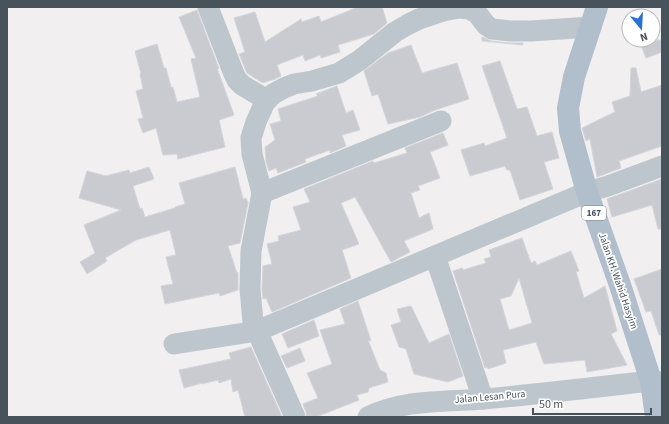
<svg xmlns="http://www.w3.org/2000/svg" width="669" height="424" viewBox="0 0 669 424" font-family="'Source Sans 3',sans-serif">
<style>
.building{fill:#c9cbd1;stroke:#d3d5da;fill-rule:evenodd}
.lines{fill:none;stroke-linecap:round;stroke-linejoin:round}
.minor{stroke:#bec6cd;stroke-width:21}
.major{stroke:#b1becb;stroke-width:22}
.labels{text-anchor:middle;dominant-baseline:central;stroke-width:3.5;stroke-linejoin:round;paint-order:stroke}
.shield{fill:#fff;stroke:#7f868c;stroke-width:1}
.shield-label{font-size:9px;font-weight:bold;fill:#48525b}
.street-label{font-size:10px;fill:#48525b;stroke:#fff}
</style>
<rect width="100%" height="100%" fill="#f1efef"/>
<g class="building">
<polygon points="358,7 382,7 387,23 374,34 338,45 340,52 321,58 320,55 305,61 303,55 277,65 281,76 275,79 262,83 262,82 261,82 247,73 239,54 245,52 234,18 255,12 265,42 301,19 302,22 319,16 321,22"/>
<polygon points="197,10 219,69 217,68 234,115 219,120 225,147 178,159 177,154 163,155 156,128 143,133 138,119 143,118 136,91 143,89 140,74 141,74 135,51 157,44 164,68 166,68 171,87 173,87 177,102 200,97 191,59 196,58 179,17"/>
<polygon points="482,37 491,41 510,43 523,43 523,45 482,41"/>
<polygon points="639,40 662,40 662,52 646,58"/>
<polygon points="411,45 422,73 457,63 469,99 435,110 420,117 388,124 378,94 372,96 364,71 388,53"/>
<polygon points="500,61 517,109 527,107 537,136 552,132 559,158 544,162 553,189 520,200 510,170 507,170 505,166 470,176 461,150 484,143 485,146 507,138 482,66"/>
<polygon points="631,68 636,68 641,92 662,85 662,146 619,161 621,168 597,177 590,139 586,141 582,128 615,112 612,102 630,96"/>
<polygon points="337,86 346,113 353,110 360,130 342,135 346,146 330,153 330,150 305,159 306,162 278,173 276,168 269,171 266,162 265,147 275,140 270,124 281,121 278,109 318,96 316,94"/>
<polygon points="443,133 448,145 430,152 440,178 418,186 420,190 411,193 419,218 429,213 433,229 404,241 410,252 391,262 355,197 341,203 359,244 342,250 351,278 272,312 266,298 263,299 262,289 263,266 272,264 267,244 279,241 278,236 301,230 293,207 310,202 304,189 373,161 374,163 407,153 405,148"/>
<polygon points="149,167 154,179 133,186 140,209 142,208 145,217 175,208 175,207 185,204 179,183 235,167 243,199 246,198 248,203 240,243 228,246 237,273 238,272 238,290 220,296 219,293 165,304 161,286 173,284 166,257 176,255 170,230 136,240 105,258 107,261 87,274 80,262 95,253 84,225 121,210 79,198 87,171 106,176 129,170 130,173"/>
<polygon points="662,179 662,229 658,229 652,205 612,217 607,199"/>
<path d="M522,238L531,263L535,261L537,265L571,251L579,271L576,272L584,298L605,286L617,331L611,334L627,365L587,372L585,360L544,364L536,342L503,350L506,363L488,369L487,367L485,368L453,271L462,268L463,270L486,263L484,259L491,257L489,250ZM519,278L532,323L509,330L500,299L511,296Z"/>
<polygon points="662,269 662,335 659,335 651,311 646,312 634,279"/>
<polygon points="358,301 371,341 368,340 380,370 386,373 388,382 369,388 368,392 357,395 359,400 316,417 307,417 306,412 303,404 318,398 307,373 332,364 320,330 345,324 340,309"/>
<polygon points="411,306 429,343 449,334 463,376 448,382 414,374 406,349 399,347 391,325 401,322 397,309"/>
<polygon points="314,320 319,336 288,348 282,334"/>
<polygon points="251,347 282,417 245,417 238,390 233,392 231,379 219,383 218,380 202,384 202,383 184,388 179,370 231,359 229,353"/>
<polygon points="300,348 305,361 287,368 281,356"/>
</g>
<g class="lines">
<g class="minor">
<polyline points="208,7 234,74 237,80 242,85 267,100"/>
<polyline points="262,193 441,121"/>
<polyline points="435,256 483,399"/>
<polyline points="174,344 257,331 587,192 608,186 662,166"/>
<polyline points="295,417 253,322 250,289 251,251 262,193 252,154 251,138 256,122 265,102 273,94 284,88 294,84 312,81 339,73 360,60 395,32 407,25 419,19 443,11 459,8 469,9 477,13 486,25 492,29 511,31 531,31 591,27"/>
<path d="M368,417C404,399 445,402 484,399C540,394 595,387 651,381L662,382"/>
</g>
<polyline class="major" points="597,7 574,77 568,108 570,131 587,192 620,285 651,381 656,417"/>
</g>
<g class="labels">
<rect class="shield" x="582" y="206" width="24" height="14" rx="3"/>
<g class="shield-label">
<text x="594" y="213">167</text>
</g>
<g class="street-label">
<text transform="translate(618 281) rotate(71)">Jalan KH. Wahid Hasyim</text>
<text transform="translate(490 397) rotate(-5)">Jalan Lesan Pura</text>
</g>
</g>
<rect width="669" height="424" fill="none" stroke="#48525b" stroke-width="16"/>
<g transform="translate(641 28) rotate(162)"><circle r="19" fill="#ffffff" stroke="#b6babd"/>
<path d="M0-3L7 15L0 10L-7 15Z" fill="#2872d3"/>
<text y="-6" font-size="11" font-weight="bold" text-anchor="middle" fill="#48525b">N</text>
</g>
<path d="M533 408v6h118v-6" fill="none" stroke="#48525b" stroke-width="2"/>
<text x="539" y="408" font-size="12" fill="#48525b" stroke="#ffffff" stroke-width="3" paint-order="stroke">50 m</text>
</svg>
